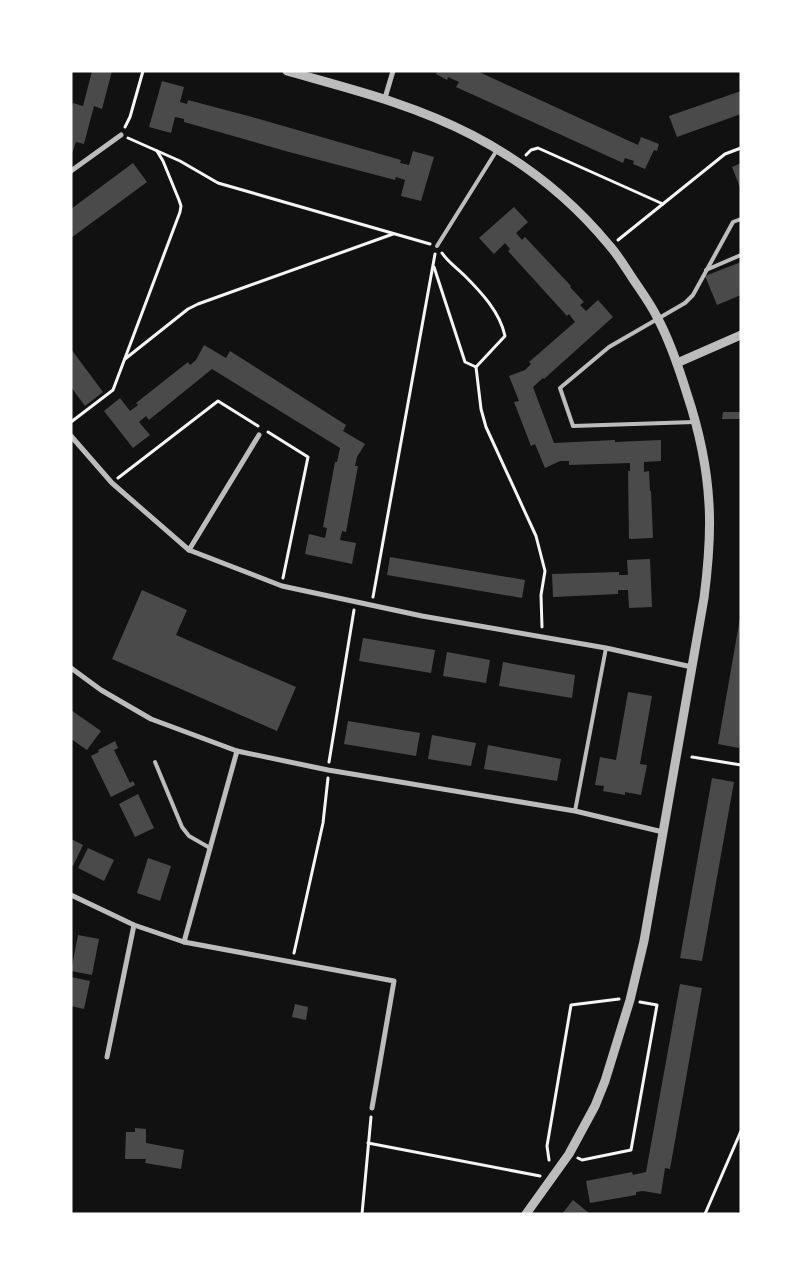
<svg xmlns="http://www.w3.org/2000/svg" width="812" height="1285" viewBox="0 0 812 1285" font-family="'PT Sans',sans-serif">
<style>
.building{fill:#4a4a4a}
.lines{fill:none;stroke-linecap:round;stroke-linejoin:round}
.path{stroke:#f5f5f5;stroke-width:3}
.service{stroke:#bcbcbc;stroke-width:4}
.minor{stroke:#bcbcbc;stroke-width:5}
.tertiary{stroke:#bcbcbc;stroke-width:9}
</style>
<rect width="100%" height="100%" fill="#111"/>
<g class="building">
<polygon points="92,71 112,71 102,109 94,106 84,144 76,142 71,156 71,110 73,103 83,106"/>
<polygon points="437,71 477,71 638,145 641,137 659,144 657,151 654,150 645,169 633,164 634,161 625,158 623,163 456,87 459,82 448,77 447,80 436,74"/>
<polygon points="162,81 184,87 180,102 187,104 188,100 252,117 401,160 400,163 409,165 413,151 434,157 421,201 401,196 405,180 396,177 395,180 289,152 184,122 184,119 175,117 171,133 149,127"/>
<polygon points="741,91 741,114 677,137 669,116"/>
<polygon points="133,163 147,182 71,238 71,209"/>
<polygon points="741,163 741,190 732,167"/>
<polygon points="514,207 528,222 516,233 522,240 525,237 571,286 570,287 584,302 580,305 586,311 598,300 613,317 544,379 543,378 533,387 554,443 615,440 615,442 661,440 661,461 644,462 644,472 649,471 650,491 651,491 653,538 629,539 628,471 630,471 630,463 569,465 569,461 560,461 545,468 535,444 531,446 514,402 519,401 509,376 525,370 531,364 529,362 575,322 569,314 567,316 508,251 510,249 505,243 494,254 479,238"/>
<polygon points="741,262 741,295 717,305 705,276"/>
<polygon points="204,345 226,358 230,351 346,425 343,431 365,444 357,457 355,466 358,466 346,532 342,531 340,540 356,543 352,564 305,554 309,534 325,538 327,528 323,527 335,462 337,462 340,448 212,369 149,420 146,416 139,422 150,435 133,448 104,411 120,398 130,411 138,405 136,403 188,362 190,365 196,360"/>
<polygon points="71,349 103,392 85,406 71,387"/>
<polygon points="723,412 741,412 741,419 722,419"/>
<polygon points="390,557 525,580 522,598 387,575"/>
<polygon points="650,559 652,607 629,608 628,590 618,590 618,594 553,597 552,574 619,572 619,575 628,575 627,560"/>
<polygon points="142,590 187,610 176,635 296,687 277,731 112,659"/>
<polygon points="740,618 741,736 739,748 718,744"/>
<polygon points="363,638 435,650 431,673 359,661"/>
<polygon points="447,652 490,660 486,683 443,676"/>
<polygon points="503,662 575,675 572,698 499,686"/>
<polygon points="628,692 652,696 640,764 647,765 641,795 625,792 625,795 603,791 604,786 595,785 600,757 616,760"/>
<polygon points="71,710 101,731 87,750 71,739"/>
<polygon points="348,721 420,733 416,756 344,744"/>
<polygon points="432,735 476,743 471,766 428,759"/>
<polygon points="115,741 118,748 114,750 130,783 133,781 135,785 111,797 91,756 99,752 98,750"/>
<polygon points="488,745 561,759 557,781 484,769"/>
<polygon points="712,778 734,782 702,961 680,958"/>
<polygon points="138,794 154,828 135,837 119,804"/>
<polygon points="71,839 83,845 73,866 71,865"/>
<polygon points="88,848 114,860 104,881 78,868"/>
<polygon points="148,858 171,866 160,901 137,893"/>
<polygon points="78,935 99,939 92,975 71,971"/>
<polygon points="71,977 90,981 84,1009 71,1006"/>
<polygon points="680,984 702,988 670,1169 665,1168 661,1194 643,1191 636,1192 636,1195 590,1203 586,1181 632,1172 633,1175 646,1172"/>
<polygon points="295,1004 308,1007 306,1020 292,1017"/>
<polygon points="135,1128 146,1129 146,1143 184,1150 181,1169 145,1163 146,1159 125,1159 126,1132 135,1132"/>
<polygon points="573,1200 590,1214 562,1214"/>
</g>
<g class="lines">
<g class="path">
<polyline points="125,127 130,117 143,71"/>
<polyline points="128,138 180,161 218,183 430,244"/>
<polyline points="526,155 531,150 538,148 663,204"/>
<polyline points="618,240 725,154 741,148"/>
<path d="M442,253C448,262 457,268 464,275C481,292 500,312 505,336L476,367L481,409L486,427L536,536L545,571L541,595L542,627"/>
<polyline points="434,267 465,362 476,367"/>
<polyline points="125,359 188,309 198,304 393,234"/>
<polyline points="71,422 113,390 180,212 181,206 179,200 163,161 157,151"/>
<polyline points="268,432 308,457 283,578"/>
<polyline points="118,478 218,401 258,426"/>
<polyline points="373,597 435,254"/>
<polyline points="692,757 741,765"/>
<polyline points="329,762 354,610"/>
<polyline points="294,953 323,823 328,778"/>
<polyline points="368,1143 540,1176"/>
<polyline points="578,1158 582,1160 631,1150 657,1005 640,1002"/>
<polyline points="549,1160 547,1146 571,1005 619,999"/>
<polyline points="362,1214 371,1117"/>
<polyline points="705,1214 741,1131"/>
</g>
<g class="service">
<polyline points="437,246 497,150"/>
<polyline points="706,270 741,255"/>
<polyline points="694,422 573,426 560,388 609,347 685,303 693,295 733,222 741,219"/>
<polyline points="155,762 182,827 189,836 210,848"/>
<polyline points="575,811 606,648"/>
</g>
<g class="minor">
<polyline points="385,98 393,71"/>
<polyline points="71,171 121,135"/>
<polyline points="71,436 112,483 189,550 282,586 422,616 606,648 692,667"/>
<polyline points="189,550 259,435"/>
<polyline points="71,668 101,690 151,719 237,751 328,770 575,811 663,832"/>
<polyline points="71,895 134,925 184,942 394,981 372,1108"/>
<polyline points="184,942 237,751"/>
<polyline points="107,1057 134,925"/>
</g>
<g class="tertiary">
<path d="M287,71C350,89 413,104 472,135C524,162 571,199 609,245C618,255 625,267 633,279C641,291 650,303 657,317C670,341 679,368 687,394C699,430 707,467 709,504C711,536 708,567 704,598L644,941L630,1000L605,1081L595,1106L569,1154L526,1214"/>
<polyline points="677,363 741,335"/>
</g>
</g>
<rect width="812" height="1285" fill="none" stroke="#ffffff" stroke-width="145"/>
</svg>
